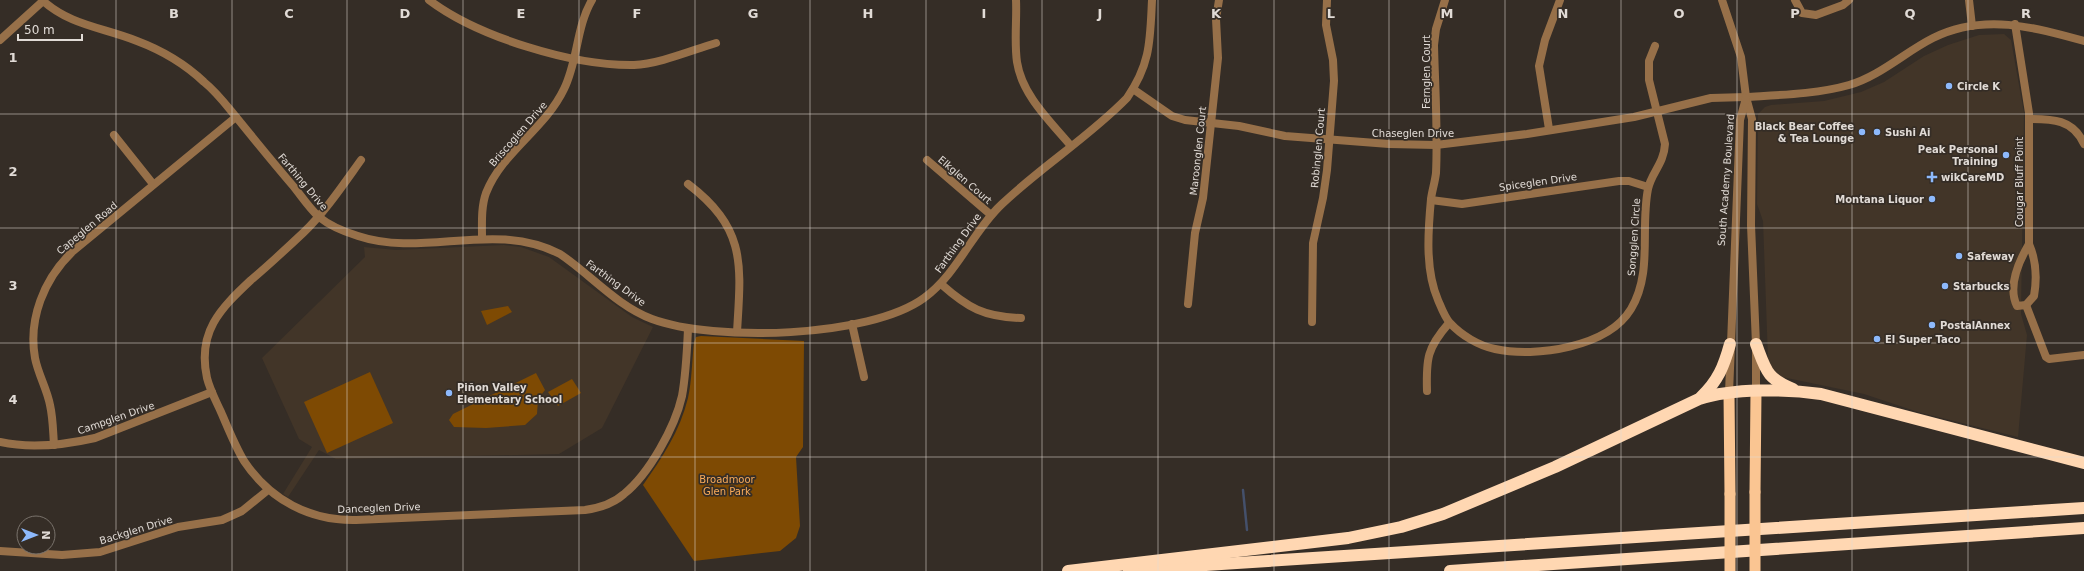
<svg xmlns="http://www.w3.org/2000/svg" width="2084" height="571" viewBox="0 0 2084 571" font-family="'DejaVu Sans',sans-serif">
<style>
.built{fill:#423528}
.green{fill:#7e4a03}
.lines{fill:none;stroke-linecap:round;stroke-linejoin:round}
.stream{stroke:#44506b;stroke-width:2.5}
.minor{stroke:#977049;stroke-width:8}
.tertiary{stroke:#977049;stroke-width:8}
.trunk{stroke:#fac592;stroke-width:11}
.motorway{stroke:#ffd7b2;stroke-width:12}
.trunk-bridge{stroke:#fac592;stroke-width:11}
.grid{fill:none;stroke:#e1dbd6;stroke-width:1;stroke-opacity:0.55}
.poi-dot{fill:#8db9fc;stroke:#352d26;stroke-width:1.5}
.labels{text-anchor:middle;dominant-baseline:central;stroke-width:3.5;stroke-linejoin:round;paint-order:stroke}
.street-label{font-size:10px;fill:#e1dbd6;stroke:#352d26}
.poi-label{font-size:10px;font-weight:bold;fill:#e1dbd6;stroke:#352d26;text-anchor:start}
.park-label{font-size:10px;fill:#f9ab59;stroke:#352d26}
.grid-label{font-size:13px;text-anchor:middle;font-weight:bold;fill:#e1dbd6;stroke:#352d26;stroke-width:3.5;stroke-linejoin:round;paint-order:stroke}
</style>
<rect width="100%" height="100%" fill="#352d26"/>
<g class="built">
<polygon points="2004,34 2011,40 2024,113 2021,314 2027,335 2018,437 1918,412 1864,394 1782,377 1771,369 1768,359 1763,221 1757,204 1758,114 1765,107 1771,105 1824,101 1861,92 1884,82 1924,56 1948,45 1979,35"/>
<polygon points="504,245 521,247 549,257 632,317 653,327 602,428 559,454 336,459 319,450 288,497 283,494 312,447 299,439 262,358 365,257 364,247 396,250"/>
</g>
<g class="green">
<polygon points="508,306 512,312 487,325 481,311"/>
<path d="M701,336L804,341L803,447L796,457L800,526L796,538L780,551L694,561L643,485C662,458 680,431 688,398C692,380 692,360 694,342L696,337Z"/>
<polygon points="370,372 393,423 327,453 304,402"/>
<polygon points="536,373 545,390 538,399 537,414 525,425 486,428 454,427 449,420 453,414"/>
<polygon points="572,379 581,393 558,406 548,392"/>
</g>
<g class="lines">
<polyline class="stream" points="1243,490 1247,530"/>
<g class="minor">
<path d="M42,0C71,26 102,27 137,41C161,50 185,64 204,82C219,94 229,109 241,123C258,144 276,166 294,187C302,197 310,209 319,217C330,226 345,232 358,236C424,258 494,220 560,254C590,274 617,306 652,319C714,342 869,338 924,298C958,273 972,232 1002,204C1042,166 1089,137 1127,98C1151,63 1150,40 1152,0"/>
<path d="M429,0C478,37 573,66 634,65C659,64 692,50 716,43"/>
<path d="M1016,0C1017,20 1014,41 1017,62C1022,95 1050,121 1071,146"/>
<path d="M1445,0L1436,29L1434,45C1435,87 1438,131 1436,173C1435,182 1432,191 1431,199C1428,231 1425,270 1438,300C1441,307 1445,318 1450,323C1461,335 1479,346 1495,349C1536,358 1608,347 1631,309C1653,272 1640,229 1648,189C1651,173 1664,164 1665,144L1649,80V61L1655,46"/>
<polyline points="1795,0 1802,13 1816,15 1843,5 1849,0"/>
<polyline points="1969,0 1972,26"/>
<path d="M2015,24L2029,113V244C2036,260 2037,279 2034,296L2026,305L2017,306C2007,286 2019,261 2029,244"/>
<polyline points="0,40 43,1"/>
<polyline points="1133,89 1172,116 1185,120 1239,126 1285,136 1389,144 1436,145 1527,134 1634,117 1711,98 1746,97"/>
<path d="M2029,119C2052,119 2073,119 2084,144"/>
<polyline points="1549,129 1539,66 1545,40 1560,0"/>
<polyline points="114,135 153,184"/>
<path d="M361,160C343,185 325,212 303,233C286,249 269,265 251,280C220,309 197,332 207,378C210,390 216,401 221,412C228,428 235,446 244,461C270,500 310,521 356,520L585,510C599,508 613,504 624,494C649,474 675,427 682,396C686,374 687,351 688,329"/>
<polyline points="927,160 991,215"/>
<path d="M688,184C747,229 741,265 737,332"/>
<polyline points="1431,200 1462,204 1619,181 1629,181 1648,187"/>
<path d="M482,238C482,223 481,207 486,193C502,152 545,129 564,89C578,61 576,27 592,0"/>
<path d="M941,284C968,308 984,317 1021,318"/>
<polyline points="1188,304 1195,233 1203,198 1218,58 1216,19 1219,0"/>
<polyline points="2026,305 2046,357 2049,359 2084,355"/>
<polyline points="1312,322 1313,243 1323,198 1327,170 1334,81 1333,60 1326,25 1327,0"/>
<polyline points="852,324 864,377"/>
<path d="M1427,391C1426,359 1427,348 1449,323"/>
<path d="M0,442C31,449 64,445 95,438L212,392"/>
<path d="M54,445C53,431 53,418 50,405C47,389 38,374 35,358C28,319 44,279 72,252L236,117"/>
<polyline points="0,551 62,555 100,552 178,527 222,520 242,511 268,490"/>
</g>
<g class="tertiary">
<polyline points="1722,0 1741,57 1746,97 1752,119 1751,225 1756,344 1756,392"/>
<path d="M1746,97C1778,95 1818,94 1849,85C1880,76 1905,52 1933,38C1983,13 2034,27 2084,41"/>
<polyline points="1729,393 1740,120 1746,98"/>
</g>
<g class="trunk">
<polyline points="1729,393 1730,494"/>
<polyline points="1755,492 1756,392"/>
</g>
<g class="motorway">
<path d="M1756,344C1766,370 1766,378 1793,389"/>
<path d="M1701,397C1718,381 1724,366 1730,344"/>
<polyline points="1129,570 2084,508"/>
<path d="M1068,571L1348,538L1401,527L1443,514L1555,467L1699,399C1733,388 1786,389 1821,394L2084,463"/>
<polyline points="1450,571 2084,528"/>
</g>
<g class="trunk-bridge">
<polyline points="1755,492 1755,571"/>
<polyline points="1730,494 1730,571"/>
</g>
</g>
<path class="grid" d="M116,0V571M232,0V571M347,0V571M463,0V571M579,0V571M695,0V571M810,0V571M926,0V571M1042,0V571M1158,0V571M1274,0V571M1389,0V571M1505,0V571M1621,0V571M1737,0V571M1852,0V571M1968,0V571M0,114H2084M0,228H2084M0,343H2084M0,457H2084"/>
<g class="poi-dot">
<circle cx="1949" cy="86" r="4"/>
<circle cx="1862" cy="132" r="4"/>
<circle cx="1877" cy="132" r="4"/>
<circle cx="2006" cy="155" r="4"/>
<path d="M1930 171h4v4h4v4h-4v4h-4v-4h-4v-4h4z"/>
<circle cx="1932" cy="199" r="4"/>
<circle cx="1959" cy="256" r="4"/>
<circle cx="1945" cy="286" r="4"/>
<circle cx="1932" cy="325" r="4"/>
<circle cx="1877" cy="339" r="4"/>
<circle cx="449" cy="393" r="4"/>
</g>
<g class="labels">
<g class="street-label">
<text transform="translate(1426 72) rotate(-90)">Fernglen Court</text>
<text x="1413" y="133">Chaseglen Drive</text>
<text transform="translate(518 134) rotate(-49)">Briscoglen Drive</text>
<text transform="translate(1318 148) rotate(-85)">Robinglen Court</text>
<text transform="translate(1198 151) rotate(-84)">Maroonglen Court</text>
<text transform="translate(965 180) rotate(41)">Elkglen Court</text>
<text transform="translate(1726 180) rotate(-86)">South Academy Boulevard</text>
<text transform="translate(303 182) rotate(50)">Farthing Drive</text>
<text transform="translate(1538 182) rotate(-8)">Spiceglen Drive</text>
<text transform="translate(2019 182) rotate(-90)">Cougar Bluff Point</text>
<text transform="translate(87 228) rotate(-40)">Capeglen Road</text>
<text transform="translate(1634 237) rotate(-86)">Songglen Circle</text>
<text transform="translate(958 243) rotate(-54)">Farthing Drive</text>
<text transform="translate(616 283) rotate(36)">Farthing Drive</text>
<text transform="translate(116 418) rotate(-19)">Campglen Drive</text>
<text transform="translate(379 508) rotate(-2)">Danceglen Drive</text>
<text transform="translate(136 530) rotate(-17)">Backglen Drive</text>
</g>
<g class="poi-label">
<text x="1957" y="86">Circle K</text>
<text x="1854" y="126" text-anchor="end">Black Bear Coffee<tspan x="1854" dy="12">&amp; Tea Lounge</tspan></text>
<text x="1885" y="132">Sushi Ai</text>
<text x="1998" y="149" text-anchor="end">Peak Personal<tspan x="1998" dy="12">Training</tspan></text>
<text x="1941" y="177">wikCareMD</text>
<text x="1924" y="199" text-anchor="end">Montana Liquor</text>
<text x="1967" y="256">Safeway</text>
<text x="1953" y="286">Starbucks</text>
<text x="1940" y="325">PostalAnnex</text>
<text x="1885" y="339">El Super Taco</text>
<text x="457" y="387">Piñon Valley<tspan x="457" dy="12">Elementary School</tspan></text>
</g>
<g class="park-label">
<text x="727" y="479">Broadmoor<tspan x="727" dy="12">Glen Park</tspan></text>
</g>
</g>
<g class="grid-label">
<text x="174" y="18">B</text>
<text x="289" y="18">C</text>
<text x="405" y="18">D</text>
<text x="521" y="18">E</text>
<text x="637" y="18">F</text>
<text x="753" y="18">G</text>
<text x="868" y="18">H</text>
<text x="984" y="18">I</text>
<text x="1100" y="18">J</text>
<text x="1216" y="18">K</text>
<text x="1331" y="18">L</text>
<text x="1447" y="18">M</text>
<text x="1563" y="18">N</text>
<text x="1679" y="18">O</text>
<text x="1795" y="18">P</text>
<text x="1910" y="18">Q</text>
<text x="2026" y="18">R</text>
<text x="13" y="62">1</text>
<text x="13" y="176">2</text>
<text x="13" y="290">3</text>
<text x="13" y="404">4</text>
</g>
<g transform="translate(36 535) rotate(90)"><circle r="19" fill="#352d26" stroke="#7a736c"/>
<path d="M0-3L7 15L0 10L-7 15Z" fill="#8db9fc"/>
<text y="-6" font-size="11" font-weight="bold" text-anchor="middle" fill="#e1dbd6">N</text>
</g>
<path d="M18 34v6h64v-6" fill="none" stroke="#e1dbd6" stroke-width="2"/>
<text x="24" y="34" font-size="12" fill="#e1dbd6" stroke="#352d26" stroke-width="3" paint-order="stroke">50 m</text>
</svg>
